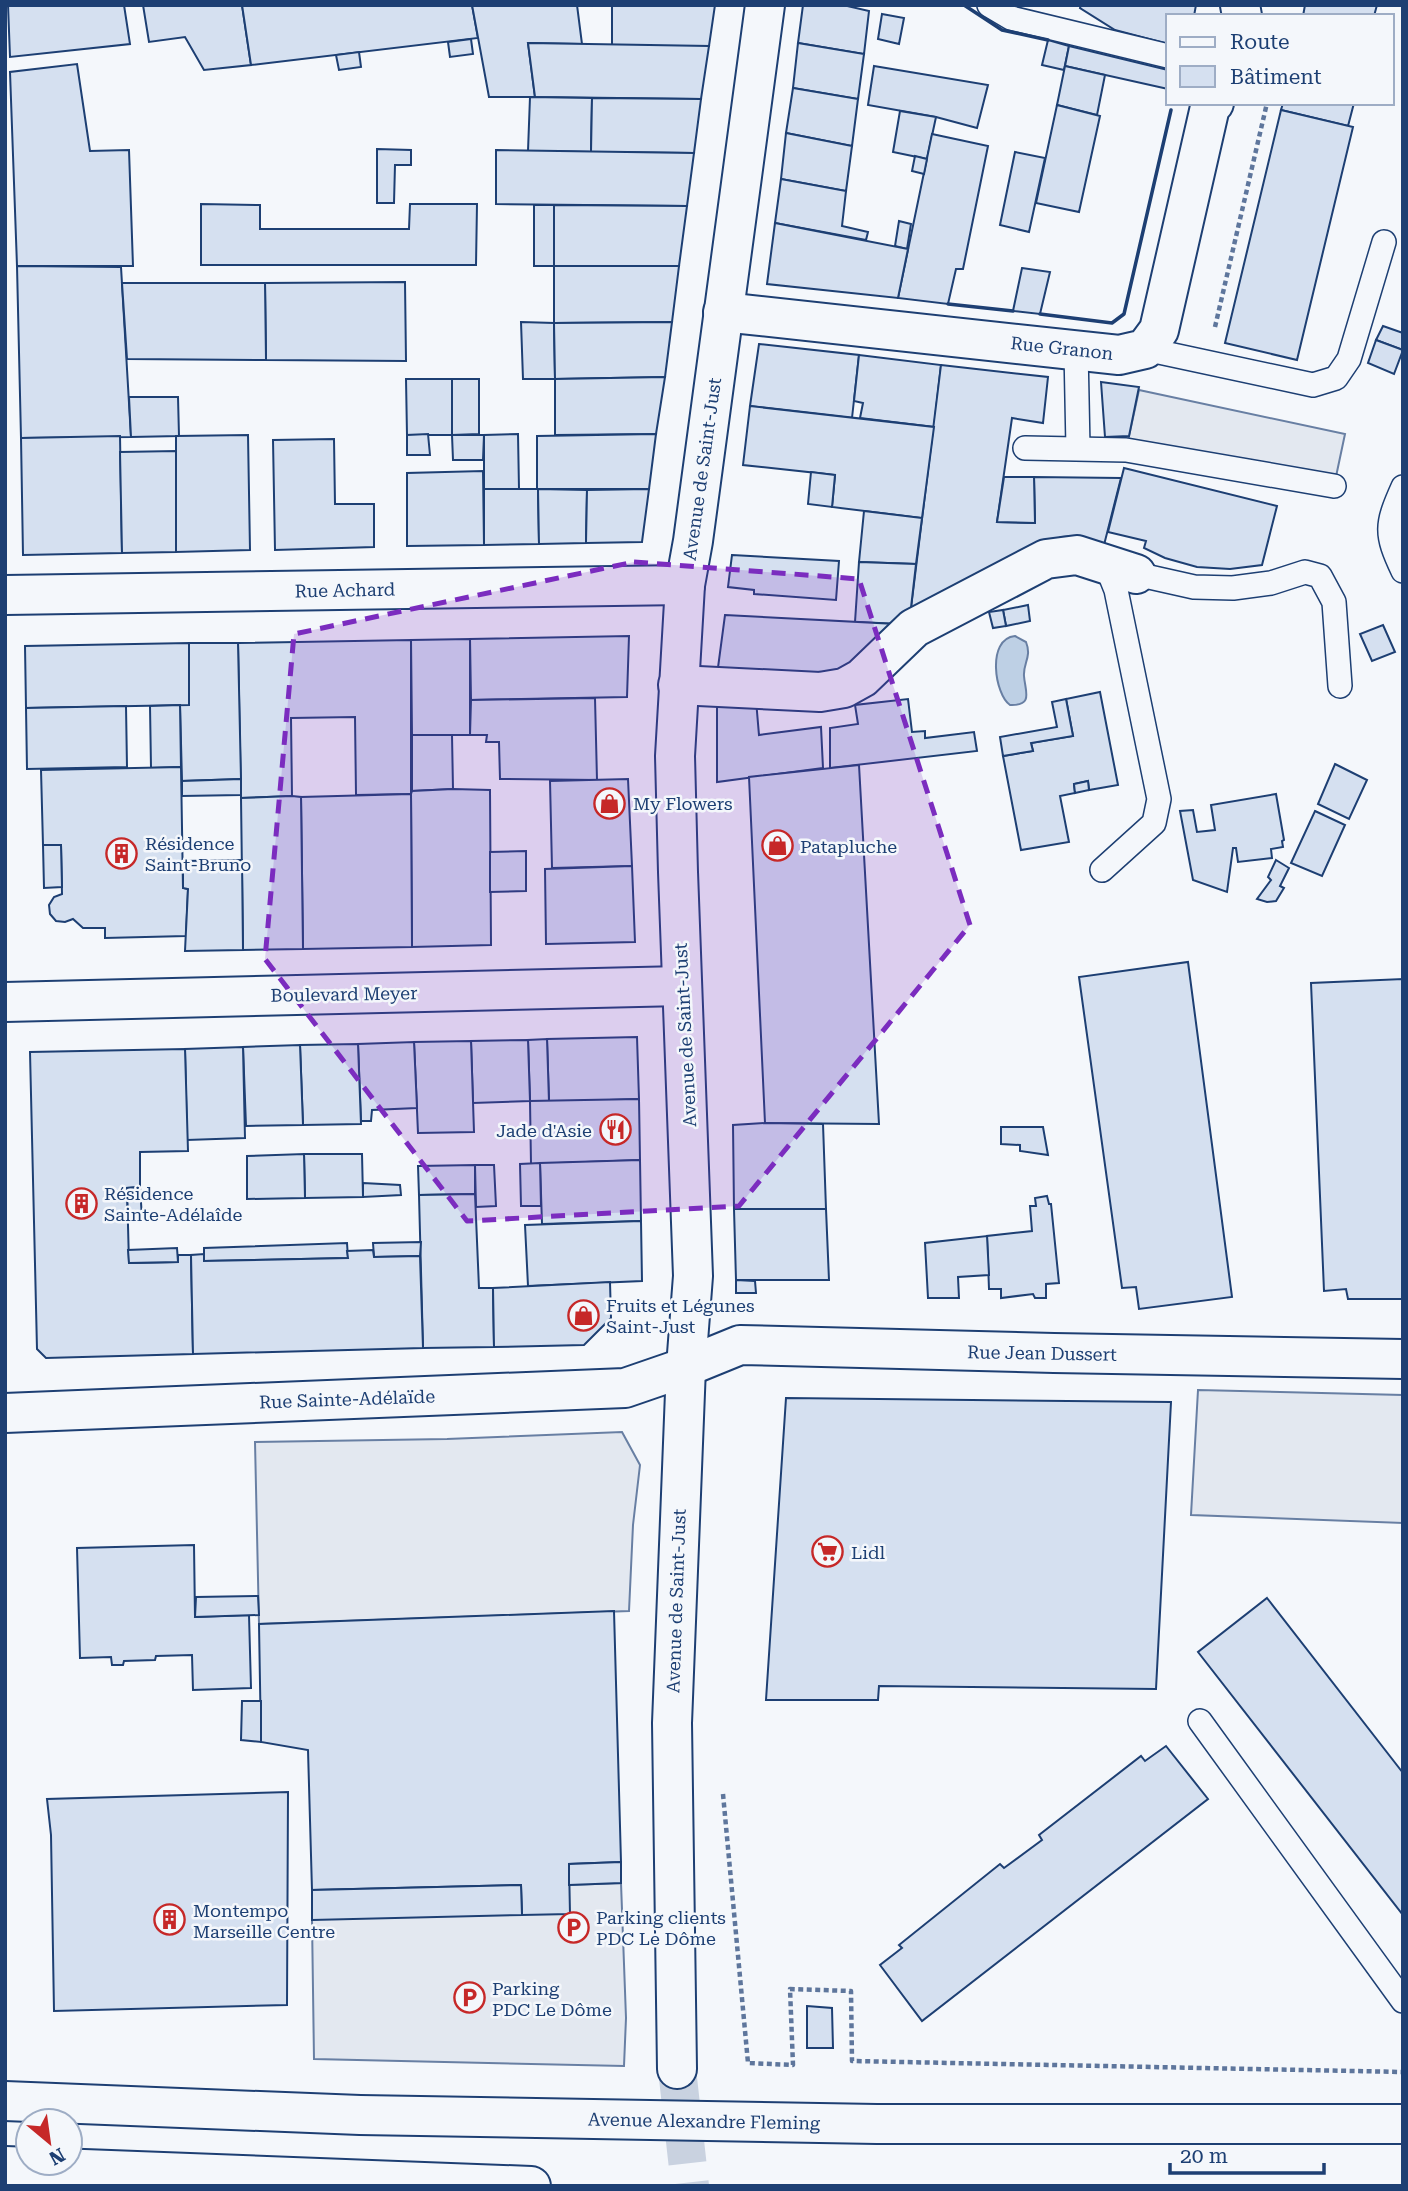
<svg xmlns="http://www.w3.org/2000/svg" width="1408" height="2191" viewBox="0 0 1408 2191" font-family="'Roboto Serif',serif">
<style>
.parking{fill:#e3e8f0;stroke:#687fa3;stroke-width:2}
.water{fill:#bed0e5;stroke:#687fa3;stroke-width:2}
.building{fill:#d5e0f0;stroke:#1d3f73;stroke-width:2}
.lines{fill:none;stroke-linecap:round;stroke-linejoin:round}
.secondary-tunnel{stroke:#c9d2e0;stroke-width:38;stroke-dasharray:38 19;stroke-linecap:butt}
.lane-casing{stroke:#1d3f73;stroke-width:26}
.street-casing{stroke:#1d3f73;stroke-width:42}
.secondary-casing{stroke:#1d3f73;stroke-width:42}
.path{stroke:#5e769c;stroke-width:4.5;stroke-dasharray:5 3.5;stroke-linecap:butt}
.lane{stroke:#f4f7fb;stroke-width:23}
.street{stroke:#f4f7fb;stroke-width:38}
.secondary{stroke:#f4f7fb;stroke-width:38}
.wall{stroke:#1d3f73;stroke-width:3.5}
.marked{fill:#7b2cbf;fill-opacity:0.2;stroke:#7b2cbf;stroke-width:5;stroke-dasharray:14 9;stroke-linejoin:round}
.labels{text-anchor:middle;dominant-baseline:central;stroke-width:5;stroke-linejoin:round;paint-order:stroke}
.street-label{font-size:18px;fill:#1d3f73;stroke:#f4f7fb}
.poi-label{font-size:18px;fill:#1d3f73;stroke:#f4f7fb;text-anchor:start}
</style>
<rect width="100%" height="100%" fill="#f4f7fb"/>
<g class="parking">
<polygon points="1139,390 1345,434 1334,486 1126,450"/>
<polygon points="1198,1390 1403,1395 1403,1523 1191,1515"/>
<polygon points="622,1432 640,1465 633,1525 629,1611 259,1624 255,1442 447,1439"/>
<polygon points="621,1883 626,2018 624,2066 314,2059 312,1920 569,1885"/>
</g>
<path class="water" d="M1015,636L1026,642C1032,657 1023,663 1024,676C1025,691 1034,706 1010,705C995,695 986,639 1015,636Z"/>
<g class="building">
<polygon points="8,5 124,5 130,44 10,57"/>
<polygon points="143,5 242,5 251,65 204,70 185,37 149,42"/>
<polygon points="242,5 472,5 478,38 251,65"/>
<polygon points="472,5 577,5 582,44 528,43 535,97 489,97"/>
<polygon points="612,5 715,5 709,46 612,46"/>
<polygon points="803,5 843,5 869,11 864,54 798,43"/>
<polygon points="1081,5 1196,5 1194,16 1168,16 1168,44 1115,30 1080,8"/>
<polygon points="1305,5 1377,5 1374,16 1303,16"/>
<polygon points="882,14 904,18 899,44 878,39"/>
<polygon points="471,39 473,54 450,57 448,42"/>
<polygon points="1048,40 1069,46 1064,70 1042,65"/>
<polygon points="528,43 709,46 701,99 535,97"/>
<polygon points="798,43 864,54 858,99 793,88"/>
<polygon points="1069,46 1168,70 1168,89 1065,66"/>
<polygon points="359,52 361,67 339,70 336,55"/>
<polygon points="77,64 90,151 129,150 133,266 17,266 10,72"/>
<polygon points="874,66 988,85 977,128 936,117 868,105"/>
<polygon points="1065,66 1105,75 1097,115 1057,105"/>
<polygon points="793,88 858,99 852,146 786,133"/>
<polygon points="530,97 592,98 591,152 528,151"/>
<polygon points="592,98 701,99 694,153 591,152"/>
<polygon points="1283,103 1354,103 1348,126 1281,110"/>
<polygon points="1057,105 1100,116 1079,212 1036,203"/>
<polygon points="1281,110 1353,127 1297,360 1225,343"/>
<polygon points="900,111 936,117 927,159 893,152"/>
<polygon points="786,133 852,146 846,191 781,179"/>
<polygon points="932,134 988,146 963,269 956,269 948,304 898,298"/>
<polygon points="377,149 411,150 411,165 395,165 394,203 377,203"/>
<polygon points="496,150 694,153 687,206 496,204"/>
<polygon points="1015,152 1045,158 1029,232 1000,225"/>
<polygon points="915,156 927,159 924,174 912,171"/>
<polygon points="781,179 846,191 842,226 868,232 866,240 775,223"/>
<polygon points="201,204 260,205 260,229 409,229 410,204 477,204 476,265 201,265"/>
<rect x="534" y="205" width="20" height="61"/>
<polygon points="554,205 687,206 679,266 554,266"/>
<polygon points="899,221 911,224 907,249 895,246"/>
<polygon points="775,223 908,249 898,298 767,284"/>
<polygon points="17,266 121,267 131,437 21,438"/>
<polygon points="554,266 679,266 672,322 554,323"/>
<polygon points="1022,268 1050,272 1040,314 1013,311"/>
<polygon points="405,282 406,361 266,360 265,283"/>
<polygon points="122,283 265,283 266,360 127,359"/>
<polygon points="521,322 554,323 555,379 523,379"/>
<polygon points="672,322 665,377 555,379 554,323"/>
<polygon points="1383,326 1403,333 1403,350 1376,340"/>
<polygon points="1376,340 1403,350 1394,374 1368,363"/>
<polygon points="759,344 859,355 852,418 750,406"/>
<polygon points="859,355 941,365 934,427 860,418 863,403 854,401"/>
<polygon points="941,365 1048,377 1043,423 1012,418 997,522 1035,523 1034,477 1121,478 1104,545 1077,536 1061,537 990,577 910,616"/>
<polygon points="665,377 656,434 555,435 555,379"/>
<polygon points="406,379 452,379 452,435 407,435"/>
<polygon points="452,379 479,379 479,434 452,435"/>
<polygon points="1101,382 1139,387 1129,436 1105,437"/>
<polygon points="129,397 178,397 179,436 131,437"/>
<polygon points="750,406 934,427 922,518 832,507 835,475 743,465"/>
<polygon points="428,434 430,455 407,455 407,435"/>
<polygon points="518,434 519,489 484,489 484,435"/>
<polygon points="656,434 649,489 537,489 537,436"/>
<polygon points="248,435 250,550 176,552 176,436"/>
<polygon points="452,435 484,435 483,460 453,460"/>
<polygon points="120,436 122,553 23,555 21,438"/>
<polygon points="334,439 335,504 374,504 374,547 275,550 273,440"/>
<polygon points="176,451 176,552 122,553 120,452"/>
<polygon points="1124,468 1277,506 1262,565 1230,569 1197,567 1165,558 1144,548 1146,541 1108,532"/>
<polygon points="483,471 484,545 407,546 407,473"/>
<polygon points="811,472 835,475 832,507 808,504"/>
<polygon points="1004,477 1034,477 1035,523 997,522"/>
<polygon points="484,489 538,489 539,544 484,545"/>
<polygon points="538,489 587,490 586,543 539,544"/>
<polygon points="649,489 642,542 586,543 587,490"/>
<polygon points="864,511 922,518 916,564 859,562"/>
<polygon points="732,555 839,561 836,600 754,594 754,590 728,587"/>
<polygon points="859,562 916,564 910,616 896,624 855,622"/>
<polygon points="1028,605 1030,621 1006,626 1003,610"/>
<polygon points="1003,610 1006,626 993,628 989,612"/>
<polygon points="725,615 896,624 844,678 717,675"/>
<polygon points="1383,625 1395,652 1372,661 1360,634"/>
<polygon points="629,636 627,697 471,700 470,639"/>
<polygon points="470,639 470,735 412,735 411,640"/>
<polygon points="411,640 411,794 356,795 355,717 291,718 292,796 241,798 238,643"/>
<polygon points="189,643 238,643 241,779 182,781 180,705 189,705"/>
<polygon points="189,643 189,705 26,708 25,646"/>
<polygon points="1100,692 1118,785 1089,790 1088,781 1074,784 1075,793 1060,796 1069,842 1021,850 1003,756 1033,751 1031,743 1073,736 1066,699"/>
<polygon points="595,698 597,780 500,779 499,742 486,742 487,735 470,735 471,700"/>
<polygon points="908,699 912,732 925,731 925,738 974,732 977,751 830,768 830,728 858,724 855,705"/>
<polygon points="1066,699 1073,736 1031,743 1033,751 1003,756 1000,737 1057,727 1052,702"/>
<polygon points="756,700 759,735 821,727 823,768 717,782 717,701"/>
<polygon points="180,705 181,767 151,768 150,706"/>
<polygon points="126,706 127,767 27,769 26,708"/>
<polygon points="412,735 452,735 453,789 412,791"/>
<polygon points="1335,764 1367,780 1349,819 1318,804"/>
<polygon points="859,765 879,1124 765,1123 749,777"/>
<polygon points="181,767 183,888 188,889 186,936 105,938 105,928 83,928 73,919 65,922 56,921 50,914 49,905 54,897 62,894 61,845 43,845 41,770"/>
<polygon points="241,779 241,795 182,796 182,781"/>
<polygon points="628,779 632,866 552,868 550,781"/>
<polygon points="1088,781 1089,790 1075,793 1074,784"/>
<polygon points="453,789 490,790 491,945 412,947 411,794 412,791"/>
<polygon points="411,794 412,947 303,949 301,797"/>
<polygon points="1276,794 1284,840 1282,841 1283,847 1271,849 1272,858 1238,862 1236,848 1233,848 1227,892 1193,880 1180,811 1193,810 1197,832 1215,830 1211,805"/>
<polygon points="292,796 301,797 303,949 243,950 241,798"/>
<polygon points="1315,811 1345,825 1322,876 1291,863"/>
<polygon points="43,845 61,845 62,887 44,888"/>
<polygon points="526,851 526,891 490,892 490,852"/>
<polygon points="242,860 243,950 185,951 188,889 183,888 183,861"/>
<polygon points="1276,860 1289,868 1280,886 1284,888 1276,901 1267,902 1257,899 1271,880 1268,877"/>
<polygon points="632,866 635,942 546,944 545,869"/>
<polygon points="1188,962 1232,1297 1139,1309 1136,1287 1122,1288 1079,977"/>
<polygon points="1403,979 1403,1299 1348,1299 1346,1289 1324,1291 1311,983"/>
<polygon points="637,1037 639,1099 549,1102 547,1039"/>
<polygon points="547,1039 549,1102 530,1101 528,1040"/>
<polygon points="528,1040 530,1101 473,1103 471,1041"/>
<polygon points="471,1041 474,1132 418,1133 414,1042"/>
<polygon points="414,1042 417,1108 372,1110 371,1121 361,1121 358,1044"/>
<polygon points="358,1044 361,1124 303,1125 300,1045"/>
<polygon points="300,1045 303,1125 246,1126 243,1047"/>
<polygon points="243,1047 245,1138 187,1140 185,1049"/>
<polygon points="185,1049 188,1151 140,1152 140,1187 127,1188 129,1263 178,1262 178,1255 191,1255 193,1354 46,1358 37,1349 30,1052"/>
<polygon points="639,1099 640,1160 531,1164 530,1101"/>
<polygon points="765,1123 823,1124 826,1209 734,1209 733,1125"/>
<polygon points="1001,1127 1043,1127 1048,1155 1020,1151 1020,1145 1001,1144"/>
<polygon points="304,1154 362,1154 363,1197 305,1198"/>
<polygon points="304,1154 305,1198 247,1199 247,1156"/>
<polygon points="640,1160 641,1221 542,1224 540,1163"/>
<polygon points="540,1163 541,1206 521,1206 520,1164"/>
<polygon points="475,1165 475,1194 419,1195 418,1166"/>
<polygon points="475,1165 494,1165 496,1206 476,1207"/>
<polygon points="363,1183 400,1185 401,1195 363,1197"/>
<polygon points="140,1187 142,1218 128,1218 127,1188"/>
<polygon points="475,1194 479,1288 493,1288 494,1347 423,1348 419,1195"/>
<polygon points="1047,1196 1049,1204 1051,1204 1059,1283 1046,1284 1046,1298 1035,1298 1033,1294 1001,1298 1001,1289 989,1289 987,1236 1032,1231 1030,1206 1036,1206 1035,1198"/>
<polygon points="734,1209 826,1209 829,1280 736,1280"/>
<polygon points="641,1221 642,1281 528,1286 525,1225"/>
<polygon points="987,1236 989,1275 958,1277 959,1298 928,1298 925,1243"/>
<polygon points="421,1242 420,1256 374,1257 373,1243"/>
<polygon points="347,1243 348,1258 204,1261 204,1248"/>
<polygon points="177,1248 178,1262 129,1263 128,1250"/>
<polygon points="373,1250 374,1257 420,1256 423,1348 193,1354 191,1255 204,1254 204,1261 348,1258 347,1251"/>
<polygon points="736,1280 755,1281 756,1293 736,1293"/>
<polygon points="610,1282 611,1318 584,1345 494,1347 493,1288"/>
<polygon points="786,1398 1171,1402 1156,1689 879,1686 878,1700 766,1700"/>
<polygon points="194,1545 195,1617 249,1615 251,1688 193,1690 192,1655 156,1656 155,1660 124,1661 123,1665 112,1665 111,1657 80,1658 77,1548"/>
<polygon points="258,1596 259,1615 195,1617 196,1597"/>
<polygon points="1267,1598 1403,1773 1403,1915 1198,1652"/>
<polygon points="614,1611 621,1862 569,1864 570,1914 522,1915 521,1885 312,1890 308,1750 261,1742 259,1624"/>
<polygon points="242,1701 261,1701 261,1742 241,1740"/>
<polygon points="1166,1746 1208,1799 922,2021 880,1965 902,1948 899,1945 1000,1864 1004,1868 1042,1840 1039,1835 1141,1756 1145,1761"/>
<polygon points="288,1792 287,2005 54,2011 51,1835 47,1799"/>
<polygon points="621,1862 621,1883 569,1885 569,1864"/>
<polygon points="521,1885 522,1915 312,1920 312,1890"/>
<polygon points="807,2006 832,2008 833,2048 807,2048"/>
</g>
<g class="lines">
<polyline class="secondary-tunnel" points="677,2069 690,2186"/>
<defs>
<g id="lane">
<polyline points="989,5 1011,18 1168,56"/>
<polyline points="1145,349 1313,385 1336,378 1349,359 1384,242"/>
<polyline points="1076,350 1078,448"/>
<polyline points="1025,448 1126,450 1334,486"/>
<path d="M1403,487C1386,525 1385,533 1403,571"/>
<polyline points="1136,574 1194,587 1233,588 1271,583 1305,572 1320,576 1334,602 1340,686"/>
<polyline points="1102,870 1154,823 1159,799 1116,590 1106,565"/>
<polyline points="1200,1721 1403,2001"/>
</g>
<g id="street">
<polyline points="1240,5 1242,16"/>
<polyline points="723,312 1119,355 1145,349 1159,330 1210,107 1214,103"/>
<polyline points="5,595 685,585"/>
<polyline points="678,685 820,692 844,688 862,678 914,628 1046,559 1077,555 1136,574"/>
<polyline points="5,1002 682,986"/>
<polyline points="5,1413 625,1388 686,1367 740,1345 1054,1353 1403,1359"/>
</g>
<g id="secondary">
<polyline points="677,2069 672,1723 686,1367 693,1276 678,872 675,756 685,585 693,541 765,5"/>
<polyline points="5,2101 360,2115 877,2124 1403,2124"/>
<polyline points="5,2166 531,2186"/>
</g>
</defs>
<use href="#lane" class="lane-casing"/>
<use href="#street" class="street-casing"/>
<use href="#secondary" class="secondary-casing"/>
<g class="path">
<polyline points="1215,327 1267,103"/>
<polyline points="723,1794 748,2063 793,2065 790,1989 851,1991 852,2061 1403,2072"/>
</g>
<use href="#lane" class="lane"/>
<use href="#street" class="street"/>
<use href="#secondary" class="secondary"/>
<g class="wall">
<polyline points="964,5 1002,30 1048,40"/>
<polyline points="948,304 1013,311"/>
<polyline points="1040,314 1112,323 1124,314 1171,110"/>
</g>
</g>
<path class="marked" d="M634,562L859,579L970,925L739,1206L467,1221L265,959L294,634Z"/>
<defs>
<symbol id="shop-ring" viewBox="-11 -11 22 22"><circle r="9.5" fill="#f4f7fb" stroke="#c62828" stroke-width="1.5"/><path d="M-5-2.5h2.3a2.7 3.5 0 0 1 5.4 0H5L5.5 6h-11ZM-1.5-2.5h3a1.5 2.3 0 0 0-3 0Z" fill="#c62828"/></symbol>
<symbol id="building-ring" viewBox="-11 -11 22 22"><circle r="9.5" fill="#f4f7fb" stroke="#c62828" stroke-width="1.5"/><path d="M-4-6H4V6H1V3H-1V6H-4ZM-2.5-4.3h1.7v1.8h-1.7ZM.8-4.3h1.7v1.8H.8ZM-2.5-1h1.7V.8h-1.7ZM.8-1h1.7V.8H.8Z" fill="#c62828"/></symbol>
<symbol id="restaurant-ring" viewBox="-11 -11 22 22"><circle r="9.5" fill="#f4f7fb" stroke="#c62828" stroke-width="1.5"/><path d="M-5-6h1v4h1v-4h1v4h1v-4h1v5L-1.5 .5V6h-2V.5L-5-1ZM5-6V6H3V1.5H1.5Q1.5-4 5-6Z" fill="#c62828"/></symbol>
<symbol id="supermarket-ring" viewBox="-11 -11 22 22"><circle r="9.5" fill="#f4f7fb" stroke="#c62828" stroke-width="1.5"/><path d="M-6-5.5h2.5l.6 2H6L4.5 2H-2.5L-4.4-4H-6ZM-1.5 3.2a1.3 1.3 0 1 0 .1 0ZM3 3.2a1.3 1.3 0 1 0 .1 0Z" fill="#c62828"/></symbol>
<symbol id="parking-ring" viewBox="-11 -11 22 22"><circle r="9.5" fill="#f4f7fb" stroke="#c62828" stroke-width="1.5"/><path d="M-3.5-5.5H1a3.5 3.5 0 0 1 0 7H-1V5.5H-3.5ZM-1-3.4V-.6H.8a1.4 1.4 0 0 0 0-2.8Z" fill="#c62828"/></symbol>
</defs>
<g fill-rule="evenodd">
<use href="#shop-ring" x="592" y="786" width="35" height="35"/>
<use href="#shop-ring" x="760" y="828" width="35" height="35"/>
<use href="#building-ring" x="104" y="836" width="35" height="35"/>
<use href="#restaurant-ring" x="598" y="1112" width="35" height="35"/>
<use href="#building-ring" x="64" y="1186" width="35" height="35"/>
<use href="#shop-ring" x="566" y="1298" width="35" height="35"/>
<use href="#supermarket-ring" x="810" y="1534" width="35" height="35"/>
<use href="#building-ring" x="152" y="1902" width="35" height="35"/>
<use href="#parking-ring" x="556" y="1910" width="35" height="35"/>
<use href="#parking-ring" x="452" y="1980" width="35" height="35"/>
</g>
<g class="labels">
<g class="street-label">
<text transform="translate(1062 348) rotate(6)">Rue Granon</text>
<text transform="translate(702 469) rotate(-82)">Avenue de Saint-Just</text>
<text transform="translate(345 590) rotate(-1)">Rue Achard</text>
<text transform="translate(344 994) rotate(-1)">Boulevard Meyer</text>
<text transform="translate(685 1035) rotate(-93)">Avenue de Saint-Just</text>
<text transform="translate(1042 1353) rotate(1)">Rue Jean Dussert</text>
<text transform="translate(347 1399) rotate(-2)">Rue Sainte-Adélaïde</text>
<text transform="translate(676 1601) rotate(-88)">Avenue de Saint-Just</text>
<text transform="translate(704 2121) rotate(1)">Avenue Alexandre Fleming</text>
</g>
<g class="poi-label">
<text x="633" y="803">My Flowers</text>
<text x="145" y="843">Résidence<tspan x="145" dy="21">Saint-Bruno</tspan></text>
<text x="800" y="846">Patapluche</text>
<text x="592" y="1130" text-anchor="end">Jade d'Asie</text>
<text x="104" y="1193">Résidence<tspan x="104" dy="21">Sainte-Adélaîde</tspan></text>
<text x="606" y="1305">Fruits et Légunes<tspan x="606" dy="21">Saint-Just</tspan></text>
<text x="851" y="1552">Lidl</text>
<text x="193" y="1910">Montempo<tspan x="193" dy="21">Marseille Centre</tspan></text>
<text x="596" y="1917">Parking clients<tspan x="596" dy="21">PDC Le Dôme</tspan></text>
<text x="492" y="1988">Parking<tspan x="492" dy="21">PDC Le Dôme</tspan></text>
</g>
</g>
<rect width="1408" height="2191" fill="none" stroke="#1d3f73" stroke-width="14"/>
<rect x="1166" y="14" width="228" height="91" fill="#f4f7fb" stroke="#9eadc5" stroke-width="2"/>
<rect x="1180" y="37" width="35" height="10" fill="#f4f7fb" stroke="#9eadc5" stroke-width="2"/>
<text x="1230" y="49" font-size="21" fill="#1d3f73">Route</text>
<rect x="1180" y="66" width="35" height="21" fill="#d5e0f0" stroke="#9eadc5" stroke-width="2"/>
<text x="1230" y="84" font-size="21" fill="#1d3f73">Bâtiment</text>
<g transform="translate(49 2142) rotate(151)"><circle r="33" fill="#f4f7fb" stroke="#9eadc5" stroke-width="2"/>
<path d="M0-5L12 26L0 18L-12 26Z" fill="#c62828"/>
<text y="-10" font-size="19" font-weight="bold" text-anchor="middle" fill="#1d3f73">N</text>
</g>
<path d="M1170 2163v10h154v-10" fill="none" stroke="#1d3f73" stroke-width="3.5"/>
<text x="1180" y="2163" font-size="21" fill="#1d3f73" stroke="#f4f7fb" stroke-width="5" paint-order="stroke">20 m</text>
</svg>
